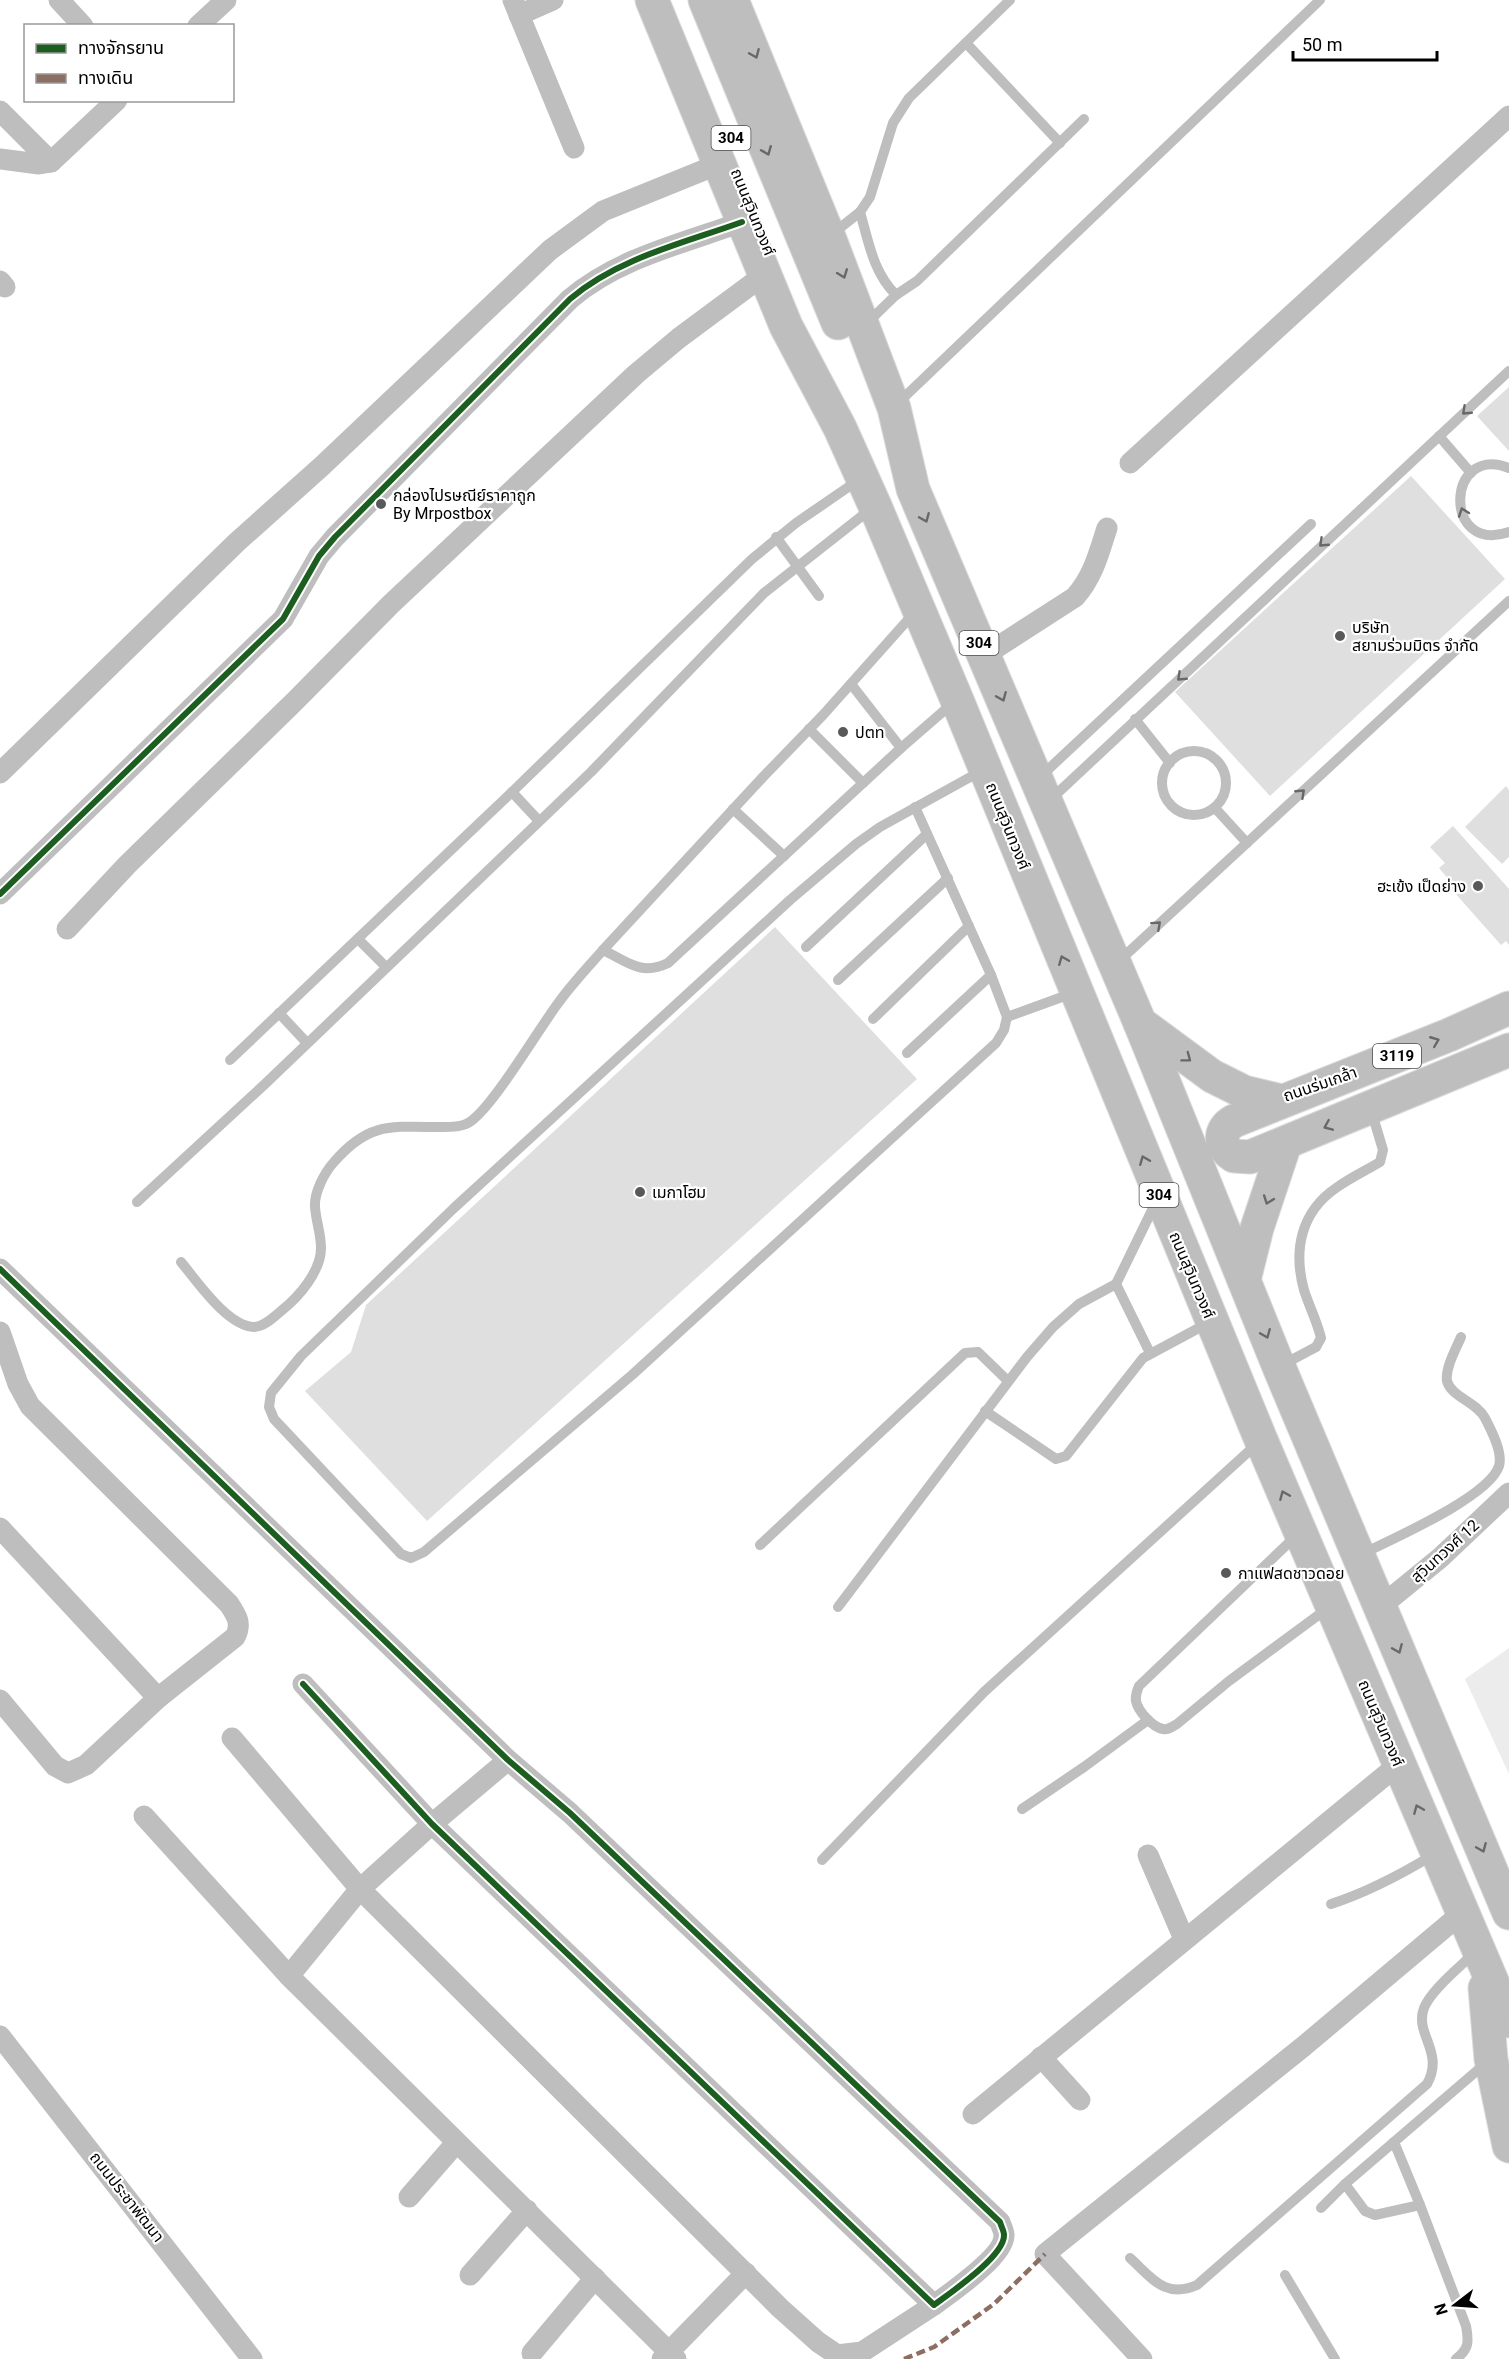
<svg xmlns="http://www.w3.org/2000/svg" width="1509" height="2359" viewBox="0 0 1509 2359" font-family="Roboto,'Noto Sans Thai',sans-serif">
<style>
.green{fill:#ececec}
.building{fill:#dfdfdf}
.lines{fill:none;stroke-linecap:round;stroke-linejoin:round}
.primary-casing{stroke:#dbdbdb;stroke-width:35}
.trunk-casing{stroke:#dbdbdb;stroke-width:35}
.service{stroke:#bebebe;stroke-width:10}
.minor{stroke:#bebebe;stroke-width:21}
.primary{stroke:#bebebe;stroke-width:33}
.trunk{stroke:#bebebe;stroke-width:33}
.quiet{stroke:#8d6e63;stroke-width:4.5;stroke-dasharray:9 4.5;stroke-linecap:butt}
.cycleway-casing{stroke:#fff;stroke-width:10}
.cycleway{stroke:#1b5e20;stroke-width:6}
.oneway{stroke:#686868}
.poi-dot{fill:#595959;stroke:#fff;stroke-width:2}
.labels{text-anchor:middle;dominant-baseline:central;stroke-width:4.5;stroke-linejoin:round;paint-order:stroke}
.shield{fill:#fff;stroke:#4c4c4c;stroke-width:1.5}
.shield-label{font-size:15px;font-weight:bold;fill:#000}
.street-label{font-size:16px;fill:#000;stroke:#fff}
.poi-label{font-size:16px;fill:#000;stroke:#fff;text-anchor:start}
</style>
<rect width="100%" height="100%" fill="#fff"/>
<polygon class="green" points="1509,1648 1509,1774 1465,1679"/>
<g class="building">
<polygon points="1509,387 1509,451 1477,416"/>
<polygon points="1411,476 1505,579 1270,796 1175,692"/>
<polygon points="1506,786 1509,790 1509,857 1502,864 1465,827"/>
<polygon points="1453,826 1509,889 1509,945 1506,941 1501,945 1447,884 1450,881 1439,868 1445,863 1430,847"/>
<polygon points="775,927 917,1079 427,1521 305,1391 351,1352 366,1305"/>
</g>
<g class="lines">
<defs>
<g id="primary">
<path d="M1509,1008L1449,1035L1234,1121C1218,1130 1219,1147 1234,1156L1250,1157L1509,1050"/>
<polyline points="1140,1023 1212,1076 1244,1092 1282,1101"/>
<polyline points="1244,1280 1257,1228 1285,1144"/>
</g>
<g id="trunk">
<polyline points="652,0 786,326 840,428 875,506 957,700 1261,1440 1509,2021"/>
<polyline points="705,0 838,323"/>
<polyline points="732,0 829,237 894,408 913,489 1140,1023 1279,1367 1509,1913"/>
<polyline points="1485,1988 1491,2059 1509,2146"/>
</g>
</defs>
<use href="#primary" class="primary-casing"/>
<use href="#trunk" class="trunk-casing"/>
<g class="service">
<polyline points="966,43 1060,143"/>
<polyline points="860,212 870,197 893,123 909,98 1010,0"/>
<path d="M831,235L860,212C869,243 873,272 896,295L917,281L1084,119"/>
<polyline points="866,324 896,295"/>
<polyline points="897,404 1320,0"/>
<polyline points="1439,436 1471,473"/>
<path d="M1509,468C1446,443 1442,555 1509,532"/>
<polyline points="776,537 819,596"/>
<path d="M914,613L823,715L763,777L603,950C628,962 641,976 668,963L901,748L954,702"/>
<polyline points="851,684 901,748"/>
<polyline points="1135,719 1170,763"/>
<polyline points="809,729 863,783"/>
<circle cx="1194" cy="783" r="32"/>
<polyline points="983,770 880,827 856,844 790,900 454,1208 301,1356 271,1393 269,1407 274,1419 401,1554 411,1558 424,1552 632,1375 996,1043 1004,1030 1007,1017"/>
<polyline points="1040,777 1311,524"/>
<polyline points="512,792 539,821"/>
<polyline points="1049,801 1509,371"/>
<polyline points="915,807 991,975 1007,1017 1073,993"/>
<polyline points="1215,808 1247,843"/>
<polyline points="733,809 784,856"/>
<polyline points="358,939 386,967"/>
<polyline points="806,947 927,834"/>
<polyline points="1119,961 1509,601"/>
<polyline points="838,980 948,878"/>
<polyline points="279,1013 307,1043"/>
<polyline points="873,1019 969,926"/>
<polyline points="907,1053 991,975"/>
<polyline points="230,1060 512,792 752,559 796,523 860,479"/>
<polyline points="137,1202 265,1084 591,772 764,593 872,508"/>
<path d="M181,1262C197,1281 227,1326 254,1327C264,1327 274,1317 281,1311C299,1297 321,1271 321,1248C321,1234 316,1221 315,1207C314,1193 324,1173 334,1162C367,1124 388,1126 435,1127C445,1127 457,1128 466,1124C488,1116 541,1025 559,1002C572,984 588,967 603,950"/>
<polyline points="1116,1284 1150,1353"/>
<path d="M1282,1365L1316,1347L1321,1338C1317,1321 1309,1306 1304,1290C1293,1250 1301,1212 1336,1188C1350,1178 1365,1171 1380,1162L1383,1150L1371,1110"/>
<polyline points="985,1411 1056,1459 1066,1456 1143,1358 1210,1322"/>
<path d="M1298,1534L1139,1686C1137,1691 1135,1695 1136,1701C1138,1711 1152,1727 1163,1729C1168,1730 1172,1727 1177,1724L1229,1681L1328,1608"/>
<polyline points="760,1545 965,1353 978,1352 1008,1381"/>
<path d="M1362,1554C1392,1539 1489,1497 1499,1466C1503,1452 1491,1430 1485,1418C1477,1402 1451,1397 1447,1381C1445,1368 1456,1349 1461,1337"/>
<polyline points="838,1607 1027,1357 1053,1327 1079,1304 1116,1284 1156,1202"/>
<polyline points="1022,1809 1084,1767 1148,1720"/>
<polyline points="822,1860 984,1692 1258,1443"/>
<path d="M1331,1904C1368,1892 1400,1875 1433,1855"/>
<path d="M1394,2142L1420,2205L1466,2326C1469,2342 1469,2349 1456,2359"/>
<polyline points="1345,2184 1365,2211 1375,2215 1420,2205"/>
<polyline points="1321,2208 1345,2184 1486,2063"/>
<path d="M1130,2258C1152,2278 1165,2299 1197,2285L1427,2084C1445,2052 1414,2034 1424,2008C1431,1990 1460,1967 1474,1953"/>
<polyline points="1285,2275 1335,2359"/>
</g>
<g class="minor">
<polyline points="59,0 83,26"/>
<polyline points="513,0 574,148"/>
<polyline points="519,15 553,0"/>
<polyline points="198,26 226,0"/>
<polyline points="0,111 51,162"/>
<polyline points="0,159 39,164 51,162 117,100"/>
<polyline points="0,281 5,287"/>
<polyline points="1130,463 1509,116"/>
<path d="M985,655L1075,597C1093,577 1099,553 1107,528"/>
<polyline points="0,773 237,542 322,466 550,250 603,211 719,164"/>
<path d="M0,894L283,619L319,556L335,537L570,299C618,258 684,243 742,222"/>
<polyline points="67,929 127,865 295,701 391,604 636,374 679,338 764,275"/>
<path d="M0,1269L508,1760L570,1813L1000,2222C1001,2226 1004,2231 1004,2235C1005,2256 950,2293 934,2305L432,1824L303,1684"/>
<path d="M0,1332L18,1384L30,1406L229,1604C237,1616 242,1624 235,1637L158,1698L86,1765L68,1773L55,1766L0,1700"/>
<polyline points="0,1528 158,1698"/>
<polyline points="1380,1607 1440,1558 1509,1493"/>
<polyline points="232,1738 360,1889 780,2308 818,2342 837,2355 862,2352 934,2305"/>
<polyline points="508,1760 432,1824 360,1889 289,1976 676,2359"/>
<polyline points="144,1816 289,1976"/>
<polyline points="1148,1855 1184,1939"/>
<polyline points="0,2036 252,2359"/>
<polyline points="1041,2057 1080,2100"/>
<polyline points="973,2114 1399,1764"/>
<polyline points="409,2197 456,2143"/>
<polyline points="470,2275 527,2210"/>
<polyline points="532,2353 595,2278"/>
<polyline points="662,2359 746,2273"/>
<polyline points="1142,2359 1045,2254 1304,2046 1462,1913"/>
</g>
<use href="#primary" class="primary"/>
<use href="#trunk" class="trunk"/>
<polyline class="quiet" points="904,2359 934,2347 994,2304 1045,2254"/>
<defs>
<g id="cycleway">
<path d="M0,894L283,619L319,556L335,537L570,299C618,258 684,243 742,222"/>
<path d="M0,1269L508,1760L570,1813L1000,2222C1001,2226 1004,2231 1004,2235C1005,2256 950,2293 934,2305L432,1824L303,1684"/>
</g>
</defs>
<use href="#cycleway" class="cycleway-casing"/>
<use href="#cycleway" class="cycleway"/>
</g>
<defs><path id="oneway-chevron" d="M-2-3.5L2.5 0L-2 3.5" fill="none" stroke-width="1.6" stroke-linecap="round" stroke-linejoin="round" transform="scale(1.5)"/></defs>
<g class="oneway">
<use href="#oneway-chevron" transform="translate(755 54) rotate(67)"/>
<use href="#oneway-chevron" transform="translate(767 151) rotate(68)"/>
<use href="#oneway-chevron" transform="translate(843 274) rotate(69)"/>
<use href="#oneway-chevron" transform="translate(1466 411) rotate(137)"/>
<use href="#oneway-chevron" transform="translate(1463 512) rotate(-110)"/>
<use href="#oneway-chevron" transform="translate(925 518) rotate(67)"/>
<use href="#oneway-chevron" transform="translate(1323 543) rotate(137)"/>
<use href="#oneway-chevron" transform="translate(1181 677) rotate(137)"/>
<use href="#oneway-chevron" transform="translate(1002 697) rotate(67)"/>
<use href="#oneway-chevron" transform="translate(1301 793) rotate(-43)"/>
<use href="#oneway-chevron" transform="translate(1157 925) rotate(-42)"/>
<use href="#oneway-chevron" transform="translate(1063 960) rotate(-112)"/>
<use href="#oneway-chevron" transform="translate(1435 1041) rotate(-22)"/>
<use href="#oneway-chevron" transform="translate(1187 1058) rotate(37)"/>
<use href="#oneway-chevron" transform="translate(1328 1126) rotate(157)"/>
<use href="#oneway-chevron" transform="translate(1144 1160) rotate(-112)"/>
<use href="#oneway-chevron" transform="translate(1268 1200) rotate(110)"/>
<use href="#oneway-chevron" transform="translate(1266 1334) rotate(68)"/>
<use href="#oneway-chevron" transform="translate(1284 1495) rotate(-113)"/>
<use href="#oneway-chevron" transform="translate(1398 1649) rotate(67)"/>
<use href="#oneway-chevron" transform="translate(1418 1809) rotate(-113)"/>
<use href="#oneway-chevron" transform="translate(1482 1848) rotate(67)"/>
</g>
<g class="poi-dot">
<circle cx="381" cy="504" r="6"/>
<circle cx="1340" cy="636" r="6"/>
<circle cx="843" cy="732" r="6"/>
<circle cx="1478" cy="886" r="6"/>
<circle cx="640" cy="1192" r="6"/>
<circle cx="1226" cy="1573" r="6"/>
</g>
<g class="labels">
<g class="shield">
<rect x="711.5" y="126" width="39" height="24" rx="4.5"/>
<rect x="959.5" y="631" width="39" height="24" rx="4.5"/>
<rect x="1373" y="1044" width="48" height="24" rx="4.5"/>
<rect x="1139.5" y="1183" width="39" height="24" rx="4.5"/>
</g>
<g class="shield-label">
<text x="731" y="138">304</text>
<text x="979" y="643">304</text>
<text x="1397" y="1056">3119</text>
<text x="1159" y="1195">304</text>
</g>
<g class="street-label">
<text transform="translate(753 212) rotate(68)">ถนนสุวินทวงศ์</text>
<text transform="translate(1008 826) rotate(68)">ถนนสุวินทวงศ์</text>
<text transform="translate(1320 1084) rotate(-19)">ถนนร่มเกล้า</text>
<text transform="translate(1192 1275) rotate(67)">ถนนสุวินทวงศ์</text>
<text transform="translate(1445 1551) rotate(-42)">สุวินทวงศ์ 12</text>
<text transform="translate(1381 1723) rotate(67)">ถนนสุวินทวงศ์</text>
<text transform="translate(127 2197) rotate(52)">ถนนประชาพัฒนา</text>
</g>
<g class="poi-label">
<text x="393" y="495">กล่องไปรษณีย์ราคาถูก<tspan x="393" dy="18">By Mrpostbox</tspan></text>
<text x="1352" y="627">บริษัท<tspan x="1352" dy="18">สยามร่วมมิตร จำกัด</tspan></text>
<text x="855" y="732">ปตท</text>
<text x="1466" y="886" text-anchor="end">ฮะเข้ง เป็ดย่าง</text>
<text x="652" y="1192">เมกาโฮม</text>
<text x="1238" y="1573">กาแฟสดชาวดอย</text>
</g>
</g>
<rect x="24" y="24" width="210" height="78" fill="#ffffff" stroke="#999999" stroke-width="1.5"/>
<rect x="36" y="44" width="30" height="9" fill="#1b5e20" stroke="#999999" stroke-width="1.5"/>
<text x="78" y="54" font-size="18" fill="#000000">ทางจักรยาน</text>
<rect x="36" y="74" width="30" height="9" fill="#8d6e63" stroke="#999999" stroke-width="1.5"/>
<text x="78" y="84" font-size="18" fill="#000000">ทางเดิน</text>
<g transform="translate(1455 2305) rotate(253)" stroke="#ffffff" stroke-width="4.5" paint-order="stroke">
<path d="M0-4.5L10 22L0 15L-10 22Z" fill="#000000"/>
<text y="-9" font-size="16" font-weight="bold" text-anchor="middle" fill="#000000">N</text>
</g>
<path d="M1293 51v9h144v-9" fill="none" stroke="#000000" stroke-width="3"/>
<text x="1302" y="51" font-size="18" fill="#000000" stroke="#ffffff" stroke-width="4.5" paint-order="stroke">50 m</text>
</svg>
